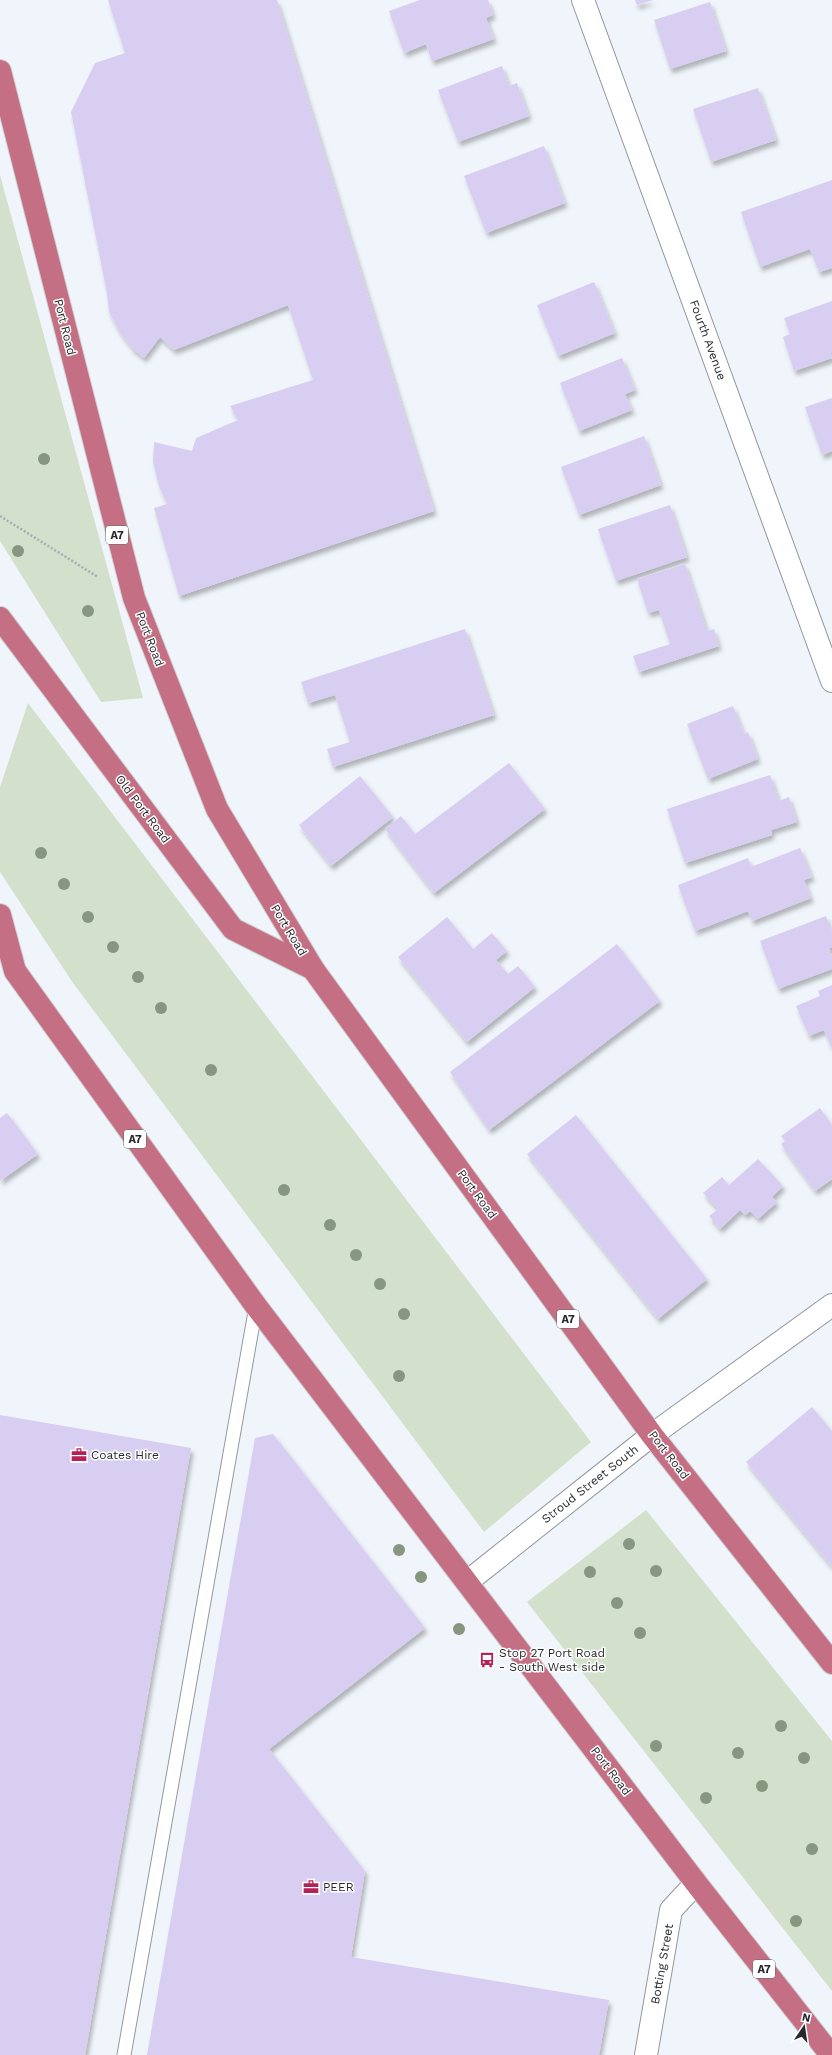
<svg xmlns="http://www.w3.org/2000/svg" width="832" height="2055" viewBox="0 0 832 2055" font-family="'Work Sans',sans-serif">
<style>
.green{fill:#d3e0cb}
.building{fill:#d8cef1;filter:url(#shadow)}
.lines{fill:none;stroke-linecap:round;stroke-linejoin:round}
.lane-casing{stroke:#93989e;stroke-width:15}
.street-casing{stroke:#93989e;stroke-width:24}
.highway-casing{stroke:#cfd0d0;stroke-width:24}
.path{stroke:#a8acb1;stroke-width:2.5;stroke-dasharray:2 2;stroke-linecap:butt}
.lane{stroke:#fff;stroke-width:13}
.street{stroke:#fff;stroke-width:22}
.highway{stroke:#c46f83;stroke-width:22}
.tree{fill:#86967f}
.labels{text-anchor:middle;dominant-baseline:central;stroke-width:3;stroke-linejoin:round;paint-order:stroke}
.shield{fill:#fff;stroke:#67686b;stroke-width:1}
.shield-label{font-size:11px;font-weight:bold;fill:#26282b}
.street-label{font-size:12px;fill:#26282b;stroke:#fff}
.poi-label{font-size:12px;fill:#26282b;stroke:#fff;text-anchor:start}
</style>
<defs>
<filter id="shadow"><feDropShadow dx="2.5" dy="4.5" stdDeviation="2" flood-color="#0004"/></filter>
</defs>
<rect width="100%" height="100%" fill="#f0f5fb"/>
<g class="green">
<polygon points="0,175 143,698 101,702 0,541"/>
<polygon points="28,703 591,1442 484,1532 73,983 0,872 0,787"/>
<polygon points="646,1510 832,1741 832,1991 527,1602"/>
</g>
<g class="building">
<polygon points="108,0 277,0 434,511 179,596 154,508 167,504 159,486 153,462 154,442 192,451 196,438 238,420 230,406 313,380 288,305 174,350 160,337 144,358 132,348 119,331 109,312 107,293 71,112 95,63 125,53"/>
<polygon points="420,0 488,0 493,15 486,18 494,39 432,61 426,44 404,53 389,11"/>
<polygon points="635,0 653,0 637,5"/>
<polygon points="710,2 726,51 670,69 654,20"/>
<polygon points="502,66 509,86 517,83 529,116 458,142 438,90"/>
<polygon points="758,88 776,140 711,162 693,109"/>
<polygon points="544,146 565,203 486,233 464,176"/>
<polygon points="832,180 832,268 819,272 810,249 760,267 741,212"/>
<polygon points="594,282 615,333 558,356 537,305"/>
<polygon points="832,301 832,358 794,371 783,337 790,334 784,318"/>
<polygon points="622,358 635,390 625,394 632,410 579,431 560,383"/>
<polygon points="832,398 832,451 822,455 805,407"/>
<polygon points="644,436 661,485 579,515 561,467"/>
<polygon points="670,505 687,557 616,581 598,529"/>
<polygon points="685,564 707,631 714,629 719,646 639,672 633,656 670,644 659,610 648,613 637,579"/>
<polygon points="465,629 494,715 333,767 327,749 350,742 335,695 308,703 301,682"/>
<polygon points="733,706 744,734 748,732 758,759 708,779 687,724"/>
<polygon points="509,763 545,809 434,893 385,829 401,816 415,834"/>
<polygon points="770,775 779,801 789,797 797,822 771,830 772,835 685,863 667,809"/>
<polygon points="360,776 393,817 331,866 299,825"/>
<polygon points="800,848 812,877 804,880 811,898 752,921 748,911 695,931 678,885 748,858 751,867"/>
<polygon points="826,916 832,932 832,947 829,948 832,956 832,969 778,989 760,941"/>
<polygon points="447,917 473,949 492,933 507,951 496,960 508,974 518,966 535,987 467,1042 398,957"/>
<polygon points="617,944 660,1001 489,1130 450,1072"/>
<polygon points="832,985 832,1049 824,1030 809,1036 796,1006 820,996 818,991"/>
<polygon points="820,1108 832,1125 832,1179 815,1191 781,1144 785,1141 781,1136"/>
<polygon points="7,1113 38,1154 0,1181 0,1118"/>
<polygon points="576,1115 707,1279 658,1319 527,1154"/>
<polygon points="758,1159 783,1186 772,1197 777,1202 758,1219 750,1211 745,1215 740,1210 720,1229 709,1216 718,1209 703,1193 722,1177 729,1185"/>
<polygon points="812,1407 832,1431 832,1567 746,1462"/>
<polygon points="0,1415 191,1448 85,2055 0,2055"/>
<polygon points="273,1434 425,1628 269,1749 365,1871 351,1957 609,2000 599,2055 147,2055 255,1438"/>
</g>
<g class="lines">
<defs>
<polyline id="lane" points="124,2055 256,1306"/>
<g id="street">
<polyline points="583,0 832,681"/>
<polyline points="467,1582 652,1435 832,1305"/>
<polyline points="646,2055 671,1910 696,1883"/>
</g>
<g id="highway">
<polyline points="0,71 134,598 217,809 313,969 652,1435 832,1663"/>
<polyline points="0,618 233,929 313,969"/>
<polyline points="0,915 15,971 256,1306 696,1883 831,2055"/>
</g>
</defs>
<use href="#lane" class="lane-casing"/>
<use href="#street" class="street-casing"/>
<use href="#highway" class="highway-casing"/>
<polyline class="path" points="0,516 98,577"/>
<use href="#lane" class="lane"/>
<use href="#street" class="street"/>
<use href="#highway" class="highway"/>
</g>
<g class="tree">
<circle cx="44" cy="459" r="6"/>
<circle cx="18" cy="551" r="6"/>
<circle cx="88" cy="611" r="6"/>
<circle cx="41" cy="853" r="6"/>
<circle cx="64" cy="884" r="6"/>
<circle cx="88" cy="917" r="6"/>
<circle cx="113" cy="947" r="6"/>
<circle cx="138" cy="977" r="6"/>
<circle cx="161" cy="1008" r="6"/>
<circle cx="211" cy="1070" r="6"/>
<circle cx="284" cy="1190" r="6"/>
<circle cx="330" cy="1225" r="6"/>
<circle cx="356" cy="1255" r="6"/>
<circle cx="380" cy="1284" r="6"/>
<circle cx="404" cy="1314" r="6"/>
<circle cx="399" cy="1376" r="6"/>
<circle cx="629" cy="1544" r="6"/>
<circle cx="399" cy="1550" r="6"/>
<circle cx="656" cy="1571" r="6"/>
<circle cx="590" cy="1572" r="6"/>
<circle cx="421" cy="1577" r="6"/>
<circle cx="617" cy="1603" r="6"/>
<circle cx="459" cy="1629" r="6"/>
<circle cx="640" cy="1633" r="6"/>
<circle cx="781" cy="1726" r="6"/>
<circle cx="656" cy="1746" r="6"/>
<circle cx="738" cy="1753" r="6"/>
<circle cx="804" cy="1758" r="6"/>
<circle cx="762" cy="1786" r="6"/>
<circle cx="706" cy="1798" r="6"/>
<circle cx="812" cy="1849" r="6"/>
<circle cx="796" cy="1921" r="6"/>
</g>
<defs>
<symbol id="office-bare" viewBox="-9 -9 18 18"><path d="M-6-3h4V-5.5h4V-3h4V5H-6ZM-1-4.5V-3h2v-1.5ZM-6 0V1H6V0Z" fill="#b22356" stroke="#fff" stroke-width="2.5" paint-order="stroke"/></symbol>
<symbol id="bus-bare" viewBox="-9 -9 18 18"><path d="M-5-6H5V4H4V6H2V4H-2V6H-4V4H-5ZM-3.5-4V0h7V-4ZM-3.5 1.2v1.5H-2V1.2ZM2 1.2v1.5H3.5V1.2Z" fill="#b22356" stroke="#fff" stroke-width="2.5" paint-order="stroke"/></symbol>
</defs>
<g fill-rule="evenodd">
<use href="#office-bare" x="68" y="1444" width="22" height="22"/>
<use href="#bus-bare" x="476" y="1649" width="22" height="22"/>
<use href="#office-bare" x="300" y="1876" width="22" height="22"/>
</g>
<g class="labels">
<g class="shield">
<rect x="106" y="526" width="22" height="18" rx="3"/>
<rect x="124" y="1130" width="22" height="18" rx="3"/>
<rect x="557" y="1310" width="22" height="18" rx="3"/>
<rect x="753" y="1960" width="22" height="18" rx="3"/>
</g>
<g class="shield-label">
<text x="117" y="535">A7</text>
<text x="135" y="1139">A7</text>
<text x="568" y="1319">A7</text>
<text x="764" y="1969">A7</text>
</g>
<g class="street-label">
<text transform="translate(65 327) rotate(76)">Port Road</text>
<text transform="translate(708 340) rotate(70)">Fourth Avenue</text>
<text transform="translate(150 639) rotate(69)">Port Road</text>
<text transform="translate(143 809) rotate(53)">Old Port Road</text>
<text transform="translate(289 930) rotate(59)">Port Road</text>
<text transform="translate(477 1194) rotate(54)">Port Road</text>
<text transform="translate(669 1455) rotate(52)">Port Road</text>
<text transform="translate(590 1484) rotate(-38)">Stroud Street South</text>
<text transform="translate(611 1771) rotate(53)">Port Road</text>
<text transform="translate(662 1964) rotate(-80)">Botting Street</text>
</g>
<g class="poi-label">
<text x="91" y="1455">Coates Hire</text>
<text x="499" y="1653">Stop 27 Port Road<tspan x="499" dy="14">- South West side</tspan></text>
<text x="323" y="1887">PEER</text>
</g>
</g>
<g transform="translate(804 2027) rotate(13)" stroke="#ffffff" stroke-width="3" paint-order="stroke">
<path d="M0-3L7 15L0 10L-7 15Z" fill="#26282b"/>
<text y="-6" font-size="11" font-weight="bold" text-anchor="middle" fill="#26282b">N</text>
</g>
</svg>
